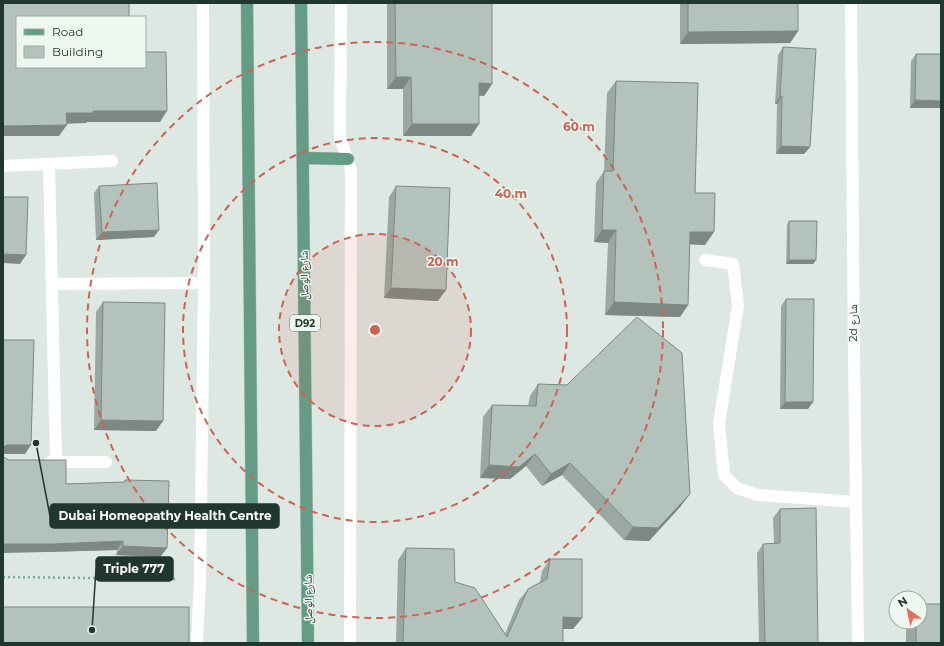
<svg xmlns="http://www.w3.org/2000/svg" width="944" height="646" viewBox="0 0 944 646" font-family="Montserrat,'Noto Naskh Arabic',sans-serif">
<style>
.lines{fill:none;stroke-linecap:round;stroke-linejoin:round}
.major-casing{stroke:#bcc3c0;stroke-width:13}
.path{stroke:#80aa97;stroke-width:2.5;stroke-dasharray:2 3;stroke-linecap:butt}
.minor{stroke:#fff;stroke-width:12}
.major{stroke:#649c86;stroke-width:12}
.wall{fill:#9aa8a1}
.shaded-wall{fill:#7d8883}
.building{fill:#b3c3bb;stroke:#7d8883}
.ring{fill:none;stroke:#cc6354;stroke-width:2;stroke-dasharray:7 5}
.labels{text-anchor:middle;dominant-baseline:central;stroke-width:3;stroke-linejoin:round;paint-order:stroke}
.shield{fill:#eef6f0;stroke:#5e7068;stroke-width:1}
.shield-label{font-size:10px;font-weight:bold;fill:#20372e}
.street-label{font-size:11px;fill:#20372e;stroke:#eef6f0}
.centre{fill:#cc6354;stroke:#eef6f0;stroke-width:2}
.ring-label{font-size:12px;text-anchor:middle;font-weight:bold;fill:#cc6354;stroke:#eef6f0;stroke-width:3;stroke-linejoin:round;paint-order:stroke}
.leader{fill:none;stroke:#20372e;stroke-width:1.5}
.callout-dot{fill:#20372e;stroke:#eef6f0;stroke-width:1.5}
.callout{fill:#20372e;stroke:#20372e;stroke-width:1.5}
.callout-label{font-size:12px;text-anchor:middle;font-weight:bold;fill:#fff}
</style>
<rect width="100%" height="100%" fill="#dee8e2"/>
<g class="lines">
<defs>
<g id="major">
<polyline points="247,3 253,643"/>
<polyline points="301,3 308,643"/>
<polyline points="303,158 348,159"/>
</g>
</defs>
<use href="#major" class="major-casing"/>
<polyline class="path" points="3,577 177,579"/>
<g class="minor">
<path d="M341,3L340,137C343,149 349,159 351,171L350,643"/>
<polyline points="851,3 854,355 858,643"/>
<polyline points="49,164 56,462"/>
<polyline points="3,166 112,161"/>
<polyline points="705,260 733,264 738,305 719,424 724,475 737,488 758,495 856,502"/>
<polyline points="52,284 204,283"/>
<polyline points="50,462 106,462"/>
<polyline points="197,643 200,580 204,283 203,3"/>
</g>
<use href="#major" class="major"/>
</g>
<g class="wall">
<polygon points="387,3 492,3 492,84 484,96 479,95 479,124 471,136 403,136 403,89 387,89"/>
<polygon points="680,3 798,3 798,31 790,43 680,44"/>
<polygon points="783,47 810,147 804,154 776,154 777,104 775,104 778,55"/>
<polygon points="916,54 941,108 910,108 911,61"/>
<polygon points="616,81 695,193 705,245 690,244 688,305 680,317 605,315 608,243 594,242 596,183 604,171 607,93"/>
<polygon points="99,186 154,237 96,240 94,193"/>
<polygon points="396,186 438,301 384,298 389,197"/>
<polygon points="789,221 816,260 813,264 786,264 787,225"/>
<polygon points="786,299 813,402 808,409 780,409 781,306"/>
<polygon points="103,302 156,431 94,430 96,312"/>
<polygon points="538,384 681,506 649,541 624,540 562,475 542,486 526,466 510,479 480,478 483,417 492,405 528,406 530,396"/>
<polygon points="5,458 66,484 124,482 125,480 167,548 160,557 116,555 117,550 46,552"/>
<polygon points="941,481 941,513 940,482"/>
<polygon points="780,509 818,643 759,643 757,553 763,544 774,543 773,518"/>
<polygon points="406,548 455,582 505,634 519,600 528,589 540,582 542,571 550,559 582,618 573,629 563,629 563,643 396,643 398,560"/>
<polygon points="906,622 920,622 941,643 906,643"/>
</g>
<g class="shaded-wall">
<polygon points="798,31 790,43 680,44 688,32"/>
<polygon points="396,77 411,77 403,89 387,89"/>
<polygon points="479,83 492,84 484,96 471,95"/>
<polygon points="780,96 782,96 777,104 775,104"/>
<polygon points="915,100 941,101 941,108 910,108"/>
<polygon points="93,111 167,111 160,122 87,122 86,123 59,124 66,113"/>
<polygon points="412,124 479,124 471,136 403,136"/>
<polygon points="67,125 59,136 3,136 3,126"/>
<polygon points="781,146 810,147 804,154 776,154"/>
<polygon points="159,230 154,237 96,240 102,232"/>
<polygon points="602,230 616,230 608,243 594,242"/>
<polygon points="690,232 714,232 705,245 682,244"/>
<polygon points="3,254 26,255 20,264 3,263"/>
<polygon points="789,260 816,260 813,264 786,264"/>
<polygon points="391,288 446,290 438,301 384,298"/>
<polygon points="614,302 688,305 680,317 605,315"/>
<polygon points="785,402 813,402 808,409 780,409"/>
<polygon points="101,420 163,421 156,431 94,430"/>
<polygon points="6,445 31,445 25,454 3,454 3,448"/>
<polygon points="535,454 526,466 510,479 480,478 489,465"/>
<polygon points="570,463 562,475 542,486 551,474"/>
<polygon points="690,494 681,506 649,541 624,540 633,527"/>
<polygon points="123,541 117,550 46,552 3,553 3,544"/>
<polygon points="123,546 167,548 160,557 116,555"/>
<polygon points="563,617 582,618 573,629 555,629"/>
</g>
<g class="building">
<polygon points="3,3 129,3 129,17 17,17 17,67 145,67 145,52 166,52 167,111 93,111 93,113 66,113 67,125 3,126"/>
<polygon points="395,3 492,3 492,84 479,83 479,124 412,124 411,77 396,77"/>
<polygon points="688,3 798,3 798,31 688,32"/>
<polygon points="783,47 816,49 810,147 781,146 782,96 780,96"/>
<polygon points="916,54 941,54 941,101 915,100"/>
<polygon points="616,81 698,83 695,193 715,193 714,232 690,232 688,305 614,302 616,230 602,230 604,171 613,171"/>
<polygon points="157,183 159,230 102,232 99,186"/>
<polygon points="396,186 450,188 446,290 391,288"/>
<polygon points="3,197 28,197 26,255 3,254"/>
<polygon points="789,221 817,221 816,260 789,260"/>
<polygon points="786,299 814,299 813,402 785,402"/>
<polygon points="103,302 165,303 163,421 101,420"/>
<polygon points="637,317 682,353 690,494 658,528 633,527 570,463 551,474 535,454 519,467 489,465 492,405 536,406 538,384 567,385"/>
<polygon points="3,340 34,340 31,445 6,445 3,448"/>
<polygon points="3,456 5,458 9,460 66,460 66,484 125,482 125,480 169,481 167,548 123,546 123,541 53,544 3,544"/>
<polygon points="816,508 818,643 765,643 763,544 780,543 780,509"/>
<polygon points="406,548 454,549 455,582 475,588 507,637 528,589 547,579 550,559 582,559 582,618 563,617 563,643 403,643"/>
<polygon points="920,604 941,604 941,643 916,643 916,622 920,622"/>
<rect x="3" y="607" width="186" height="36"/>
</g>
<circle cx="375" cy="330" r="96" fill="#cc6354" fill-opacity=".12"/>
<g class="ring">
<circle cx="375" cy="330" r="96"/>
<circle cx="375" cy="330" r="192"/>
<circle cx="375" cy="330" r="288"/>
</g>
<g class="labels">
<rect class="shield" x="290" y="315" width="30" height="16" rx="3"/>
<g class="shield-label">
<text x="305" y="323">D92</text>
</g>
<g class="street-label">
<text transform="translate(304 275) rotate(-91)">شارع الوصل</text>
<text transform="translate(853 323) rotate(-90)">2d شارع</text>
<text transform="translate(308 599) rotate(-91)">شارع الوصل</text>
</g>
</g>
<circle cx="375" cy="330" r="6" class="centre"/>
<g class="ring-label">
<text x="579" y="131">60 m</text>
<text x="511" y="198">40 m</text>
<text x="443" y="266">20 m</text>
</g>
<path class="leader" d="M36 443L50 516M92 630L96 569"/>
<g class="callout-dot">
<circle cx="36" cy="443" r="4"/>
<circle cx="92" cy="630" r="4"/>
</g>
<g class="callout">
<rect x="50" y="504" width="229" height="24" rx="4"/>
<rect x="96" y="557" width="77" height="24" rx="4"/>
</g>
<g class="callout-label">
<text x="165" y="520">Dubai Homeopathy Health Centre</text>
<text x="134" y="573">Triple 777</text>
</g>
<rect width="944" height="646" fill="none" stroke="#20372e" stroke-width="8"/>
<rect x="16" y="16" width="130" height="52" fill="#eef6f0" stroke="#9caaa2"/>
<rect x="24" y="29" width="20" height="6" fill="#649c86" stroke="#9caaa2"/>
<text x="52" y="36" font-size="12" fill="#20372e">Road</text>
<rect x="24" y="46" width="20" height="12" fill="#b3c3bb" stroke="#9caaa2"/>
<text x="52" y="56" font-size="12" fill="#20372e">Building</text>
<g transform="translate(908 610) rotate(327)"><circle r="19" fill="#eef6f0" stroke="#9caaa2"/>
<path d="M0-3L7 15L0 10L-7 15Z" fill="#ea6b5b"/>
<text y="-6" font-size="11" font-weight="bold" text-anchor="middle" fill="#20372e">N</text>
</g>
</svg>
